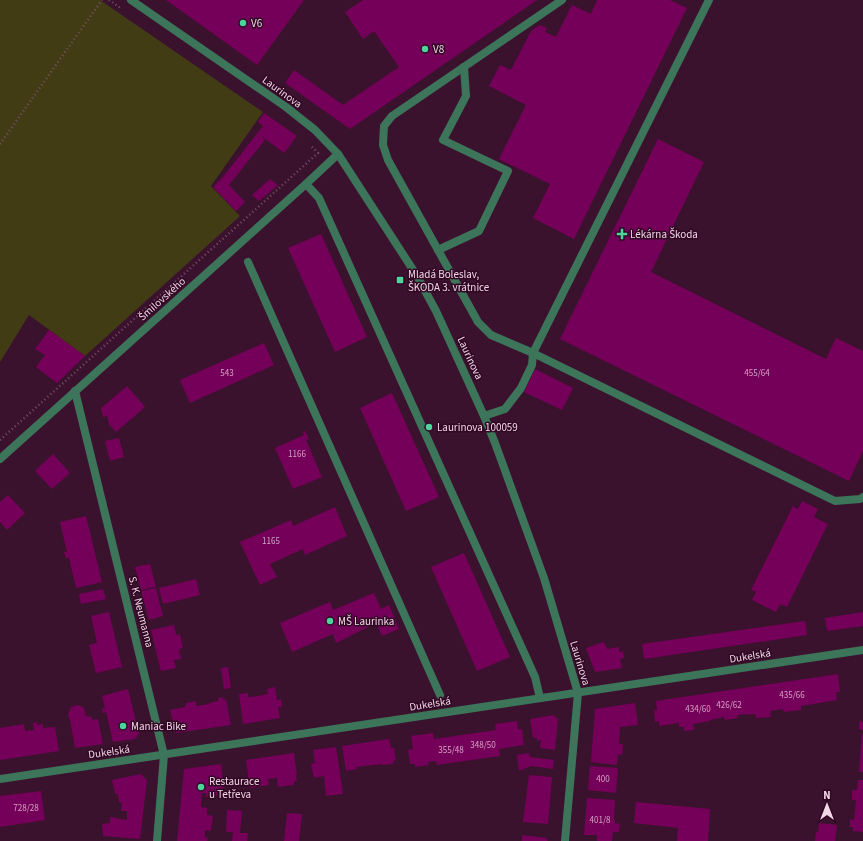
<svg xmlns="http://www.w3.org/2000/svg" width="863" height="841" viewBox="0 0 863 841" font-family="'Source Sans 3',sans-serif">
<style>
.green{fill:#413c14}
.building{fill:#750059}
.lines{fill:none;stroke-linecap:round;stroke-linejoin:round}
.path{stroke:#765169;stroke-width:2.5;stroke-dasharray:1 3;stroke-linecap:butt}
.service{stroke:#3c755a;stroke-width:8}
.minor{stroke:#3c755a;stroke-width:8}
.poi-dot{fill:#4bd49b;stroke:#300824;stroke-width:1.5}
.labels{text-anchor:middle;dominant-baseline:central;stroke-width:3;stroke-linejoin:round;paint-order:stroke}
.number-label{font-size:9px;fill:#d3a0c3}
.poi-label{font-size:11px;fill:#f2d6e6;stroke:#300824;text-anchor:start}
.street-label{font-size:11px;fill:#f2d6e6;stroke:#300824}
</style>
<rect width="100%" height="100%" fill="#3b122e"/>
<polygon class="green" points="0,0 100,0 263,112 211,186 240,216 85,356 29,315 0,362"/>
<g class="building">
<polygon points="166,0 304,0 257,65"/>
<polygon points="363,0 537,0 350,129 285,83 294,70 343,105 399,67 374,31 363,39 345,12"/>
<polygon points="597,0 670,0 687,8 574,239 533,218 550,184 499,159 526,105 489,86 500,65 511,70 531,31 540,25 547,28 545,32 556,37 572,5 591,14"/>
<polygon points="264,113 297,136 284,153 260,135 265,140 229,185 245,202 236,211 213,187 222,178 263,126 258,122"/>
<polygon points="658,139 704,162 651,272 826,359 836,338 863,351 863,451 849,481 560,339"/>
<polygon points="270,179 278,185 259,201 252,195"/>
<polygon points="321,234 367,337 335,352 288,248"/>
<polygon points="49,330 85,356 57,383 36,367 45,355 35,349"/>
<polygon points="264,343 274,365 190,403 180,380"/>
<polygon points="535,369 573,388 562,410 524,392"/>
<polygon points="127,386 145,407 116,432 109,424 107,416 103,417 101,408"/>
<polygon points="392,393 439,497 406,511 360,408"/>
<polygon points="305,431 309,439 306,440 322,477 293,489 275,448 304,435 303,432"/>
<polygon points="119,438 124,457 110,461 105,441"/>
<polygon points="53,454 70,473 52,489 35,471"/>
<polygon points="8,495 25,513 7,530 0,522 0,502"/>
<polygon points="802,501 818,509 814,517 828,524 787,607 780,604 776,612 752,600 756,592 751,590 793,506 798,509"/>
<polygon points="335,507 347,536 305,555 303,549 270,564 277,577 260,585 240,542 291,520 293,526"/>
<polygon points="86,516 102,582 76,588 69,558 66,558 64,552 67,552 60,522"/>
<polygon points="464,553 510,657 477,671 431,567"/>
<polygon points="150,564 156,587 141,590 135,567"/>
<polygon points="196,579 200,595 163,604 159,588"/>
<polygon points="156,588 163,616 149,620 141,591"/>
<polygon points="103,589 106,599 81,604 79,594"/>
<polygon points="374,593 381,609 389,605 399,629 382,636 376,623 336,643 333,634 292,652 280,623 330,602 333,610"/>
<polygon points="109,612 122,667 96,673 89,645 97,643 91,616"/>
<polygon points="863,612 863,626 827,631 825,618"/>
<polygon points="805,621 807,635 644,659 642,644"/>
<polygon points="174,625 176,635 180,634 183,648 179,649 181,659 174,660 176,668 161,671 151,630"/>
<polygon points="604,642 607,649 619,647 619,652 623,651 624,658 620,659 622,668 595,672 586,648"/>
<polygon points="228,667 231,688 224,689 221,668"/>
<polygon points="838,674 840,692 836,692 837,700 801,706 801,710 784,712 783,709 770,711 771,717 756,718 755,714 748,715 748,714 737,715 738,718 725,720 724,717 715,719 710,720 710,721 693,724 694,730 684,731 684,727 679,727 679,723 659,726 659,721 655,722 654,710 657,710 656,701"/>
<polygon points="275,687 277,700 281,699 282,707 278,707 280,718 243,724 239,694 248,693 248,697 258,696 268,694 267,689"/>
<polygon points="128,689 139,734 135,739 113,742 106,712 103,713 102,709 105,708 102,696"/>
<polygon points="223,697 223,700 226,699 231,725 176,733 170,710 185,707 186,703 196,701 196,706 209,704 209,703 218,701 218,698"/>
<polygon points="635,703 638,725 620,727 619,744 623,744 622,755 618,754 617,765 591,762 595,709"/>
<polygon points="78,705 84,708 86,716 92,717 92,720 98,719 103,744 75,748 70,720 68,715 71,707"/>
<polygon points="553,715 558,719 555,750 540,748 541,740 537,741 537,738 533,738 530,719"/>
<polygon points="517,721 518,729 522,729 524,745 499,749 500,756 437,765 436,761 428,762 429,765 415,767 415,764 410,764 408,750 413,749 411,736 433,733 434,739 496,730 495,724"/>
<polygon points="859,721 863,722 863,730 859,729"/>
<polygon points="37,722 37,725 43,724 43,728 55,727 59,751 0,760 0,728 24,724 25,731 34,730 33,723"/>
<polygon points="862,734 863,734 863,772 859,772"/>
<polygon points="389,739 391,748 394,748 396,760 393,761 393,764 382,765 382,764 356,767 357,769 346,771 342,746"/>
<polygon points="336,747 343,794 326,796 324,776 314,778 311,764 315,763 313,750"/>
<polygon points="294,753 297,775 296,775 297,781 294,781 294,785 278,787 277,778 268,779 269,785 250,788 246,760"/>
<polygon points="529,753 530,757 554,760 553,769 531,766 519,771 517,755"/>
<polygon points="221,764 224,792 217,793 217,796 206,797 206,793 202,793 201,807 207,808 207,815 213,816 211,831 205,830 205,837 208,838 207,841 177,841 184,769"/>
<polygon points="590,766 618,768 616,793 588,790"/>
<polygon points="141,774 147,780 140,839 103,836 102,824 110,823 110,817 127,820 127,811 121,811 122,803 119,802 118,794 115,794 112,780"/>
<polygon points="529,775 552,777 548,824 523,822"/>
<polygon points="858,780 863,780 863,832 853,831 853,827 850,827 850,819 854,820 856,800 852,800 852,790 857,790"/>
<polygon points="41,791 45,820 0,827 0,796"/>
<polygon points="587,798 615,800 614,820 615,820 615,823 620,824 619,832 613,832 612,841 597,841 597,835 584,835"/>
<polygon points="636,802 710,809 708,841 677,841 678,828 634,823"/>
<polygon points="227,810 242,811 240,833 248,833 247,841 232,841 233,832 226,832"/>
<polygon points="287,813 302,814 299,841 284,841"/>
<polygon points="819,823 837,825 835,841 815,841 816,832 818,832"/>
<polygon points="522,835 547,838 547,841 522,841"/>
</g>
<g class="lines">
<g class="path">
<polyline points="109,0 122,9"/>
<polyline points="0,144 102,0"/>
<polyline points="0,440 318,153 310,145"/>
</g>
<g class="service">
<polyline points="562,0 392,116 384,126 383,145 388,160 478,322 491,335 533,353 709,0"/>
<polyline points="306,184 319,198 535,677 540,698"/>
<polyline points="438,250 479,231 508,171 443,140 466,96 464,67"/>
<polyline points="248,262 440,695"/>
<polyline points="484,416 505,409 521,388 532,365 533,353 835,501 860,499 863,497"/>
</g>
<g class="minor">
<polyline points="131,0 286,107 315,130 338,154 417,276 436,311 484,416 495,443 544,578 578,693 565,841"/>
<polyline points="75,391 164,755 157,841"/>
<polyline points="0,459 306,184 338,154"/>
<polyline points="0,779 863,650"/>
</g>
</g>
<g class="poi-dot">
<circle cx="243" cy="23" r="4"/>
<circle cx="425" cy="49" r="4"/>
<path d="M620 228h4v4h4v4h-4v4h-4v-4h-4v-4h4z"/>
<rect x="396" y="276" width="8" height="8" rx="2"/>
<circle cx="429" cy="427" r="4"/>
<circle cx="330" cy="621" r="4"/>
<circle cx="123" cy="726" r="4"/>
<circle cx="201" cy="787" r="4"/>
</g>
<g class="labels">
<g class="number-label">
<text x="227" y="373">543</text>
<text x="757" y="373">455/64</text>
<text x="297" y="454">1166</text>
<text x="271" y="541">1165</text>
<text x="792" y="695">435/66</text>
<text x="729" y="705">426/62</text>
<text x="698" y="709">434/60</text>
<text x="483" y="745">348/50</text>
<text x="451" y="750">355/48</text>
<text x="603" y="779">400</text>
<text x="26" y="808">728/28</text>
<text x="600" y="820">401/8</text>
</g>
<g class="poi-label">
<text x="251" y="23">V6</text>
<text x="433" y="49">V8</text>
<text x="630" y="234">Lékárna Škoda</text>
<text x="408" y="274">Mladá Boleslav,<tspan x="408" dy="13">ŠKODA 3. vrátnice</tspan></text>
<text x="437" y="427">Laurinova 100059</text>
<text x="338" y="621">MŠ Laurinka</text>
<text x="131" y="726">Maniac Bike</text>
<text x="209" y="781">Restaurace<tspan x="209" dy="13">u Tetřeva</tspan></text>
</g>
<g class="street-label">
<text transform="translate(282 92) rotate(36)">Laurinova</text>
<text transform="translate(162 299) rotate(-42)">Šmilovského</text>
<text transform="translate(470 358) rotate(65)">Laurinova</text>
<text transform="translate(141 612) rotate(76)">S. K. Neumanna</text>
<text transform="translate(750 656) rotate(-9)">Dukelská</text>
<text transform="translate(580 663) rotate(73)">Laurinova</text>
<text transform="translate(430 704) rotate(-9)">Dukelská</text>
<text transform="translate(109 752) rotate(-8)">Dukelská</text>
</g>
</g>
<g transform="translate(827 805)" stroke="#300824" stroke-width="3" paint-order="stroke">
<path d="M0-3L7 15L0 10L-7 15Z" fill="#f2d6e6"/>
<text y="-6" font-size="11" font-weight="bold" text-anchor="middle" fill="#f2d6e6">N</text>
</g>
</svg>
